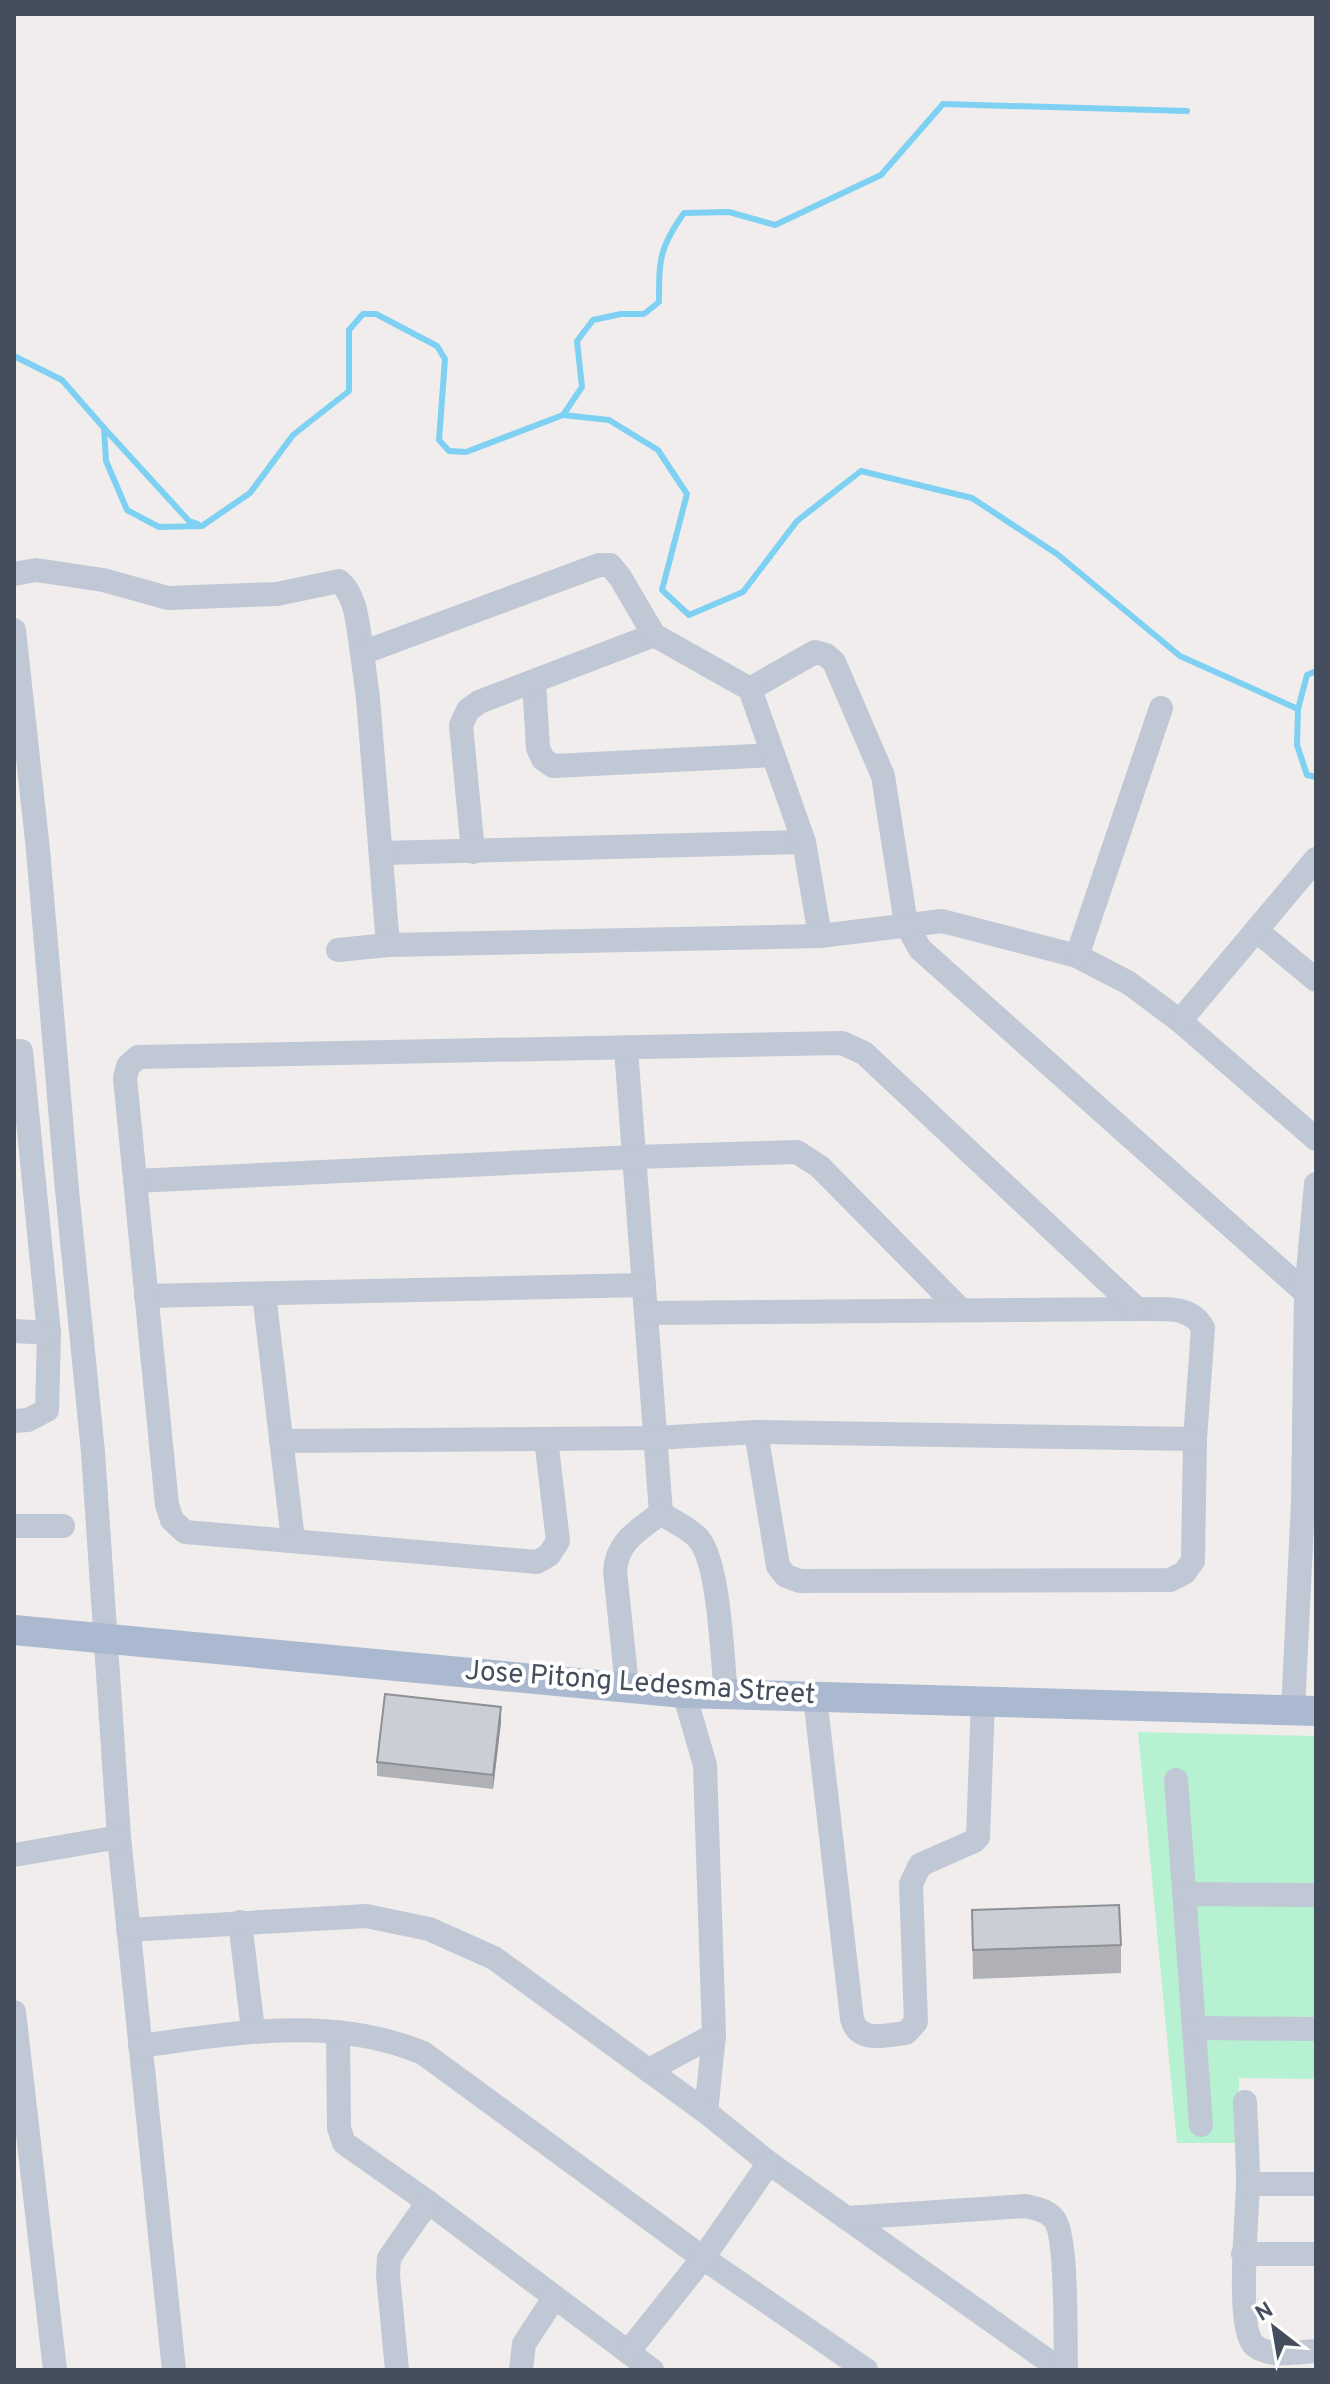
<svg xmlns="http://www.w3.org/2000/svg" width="1330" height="2384" viewBox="0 0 1330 2384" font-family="Overpass,sans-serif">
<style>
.green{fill:#b6f2d2}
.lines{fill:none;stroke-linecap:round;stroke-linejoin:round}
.stream{stroke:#7fd1f3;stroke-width:6}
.minor{stroke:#bfc8d4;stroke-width:24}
.major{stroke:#aab9cf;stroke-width:30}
.wall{fill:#afb1b7}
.shaded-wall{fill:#8e9095}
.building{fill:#cbced5;stroke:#8e9095;stroke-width:2}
.labels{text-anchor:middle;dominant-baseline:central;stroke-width:8;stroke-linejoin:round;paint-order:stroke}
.street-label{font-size:28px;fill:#444e5c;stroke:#fff}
</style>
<rect width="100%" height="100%" fill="#f0edec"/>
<polygon class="green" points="1138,1732 1316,1736 1316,2079 1239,2078 1238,2143 1177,2143"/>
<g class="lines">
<g class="stream">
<path d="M14,356L62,380L104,428L106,461L127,510L159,527L202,526L250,493L293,435L349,391V330L363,314H376L437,346L445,359L439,440L449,451L466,452L563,415L582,387L577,341L593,320L621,314H644L659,302C659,260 659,248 684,213L729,212L775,225L881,175L943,104L1187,111"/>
<polyline points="563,415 609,420 658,450 687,494 662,590 689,615 743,592 797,521 861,471 972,498 1057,554 1180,656 1298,709 1297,745 1307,775 1316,777"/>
<polyline points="104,428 189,521 198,524"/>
<polyline points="1298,709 1307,675 1316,671"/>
</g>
<g class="minor">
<path d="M14,574L36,570L103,580L168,598L277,594L339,581C358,597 358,630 362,653"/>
<polyline points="14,630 38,850 67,1190 93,1452 119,1837 174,2370"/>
<polyline points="534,682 538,748 543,759 553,766 773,755"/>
<polyline points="750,689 815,652 826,655 834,662 883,776 906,924 920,949 1306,1293"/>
<polyline points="473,852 461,725 468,710 479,702 654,635"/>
<polyline points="381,853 804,842"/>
<polyline points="1257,931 1316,980"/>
<polyline points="388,945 368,698 362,653 599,565 610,565 620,577 654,635 750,689 804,842 820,936"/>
<polyline points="338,950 388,945 820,936 942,921 1077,956 1129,983 1180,1021 1316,1139"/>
<polyline points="1077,956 1161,708"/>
<polyline points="1180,1021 1316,859"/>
<polyline points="626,1049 661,1513"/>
<polyline points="14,1051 21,1051 49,1333 47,1410 28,1420 14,1421"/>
<polyline points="135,1181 634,1157 797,1152 820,1167 960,1309"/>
<polyline points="264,1294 293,1540"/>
<polyline points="146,1296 644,1285"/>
<path d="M646,1313L1137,1309C1163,1310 1190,1304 1203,1328L1195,1439L1193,1561L1184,1573L1170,1580L800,1581L786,1576L778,1566L756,1432"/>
<polyline points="14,1331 49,1333"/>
<polyline points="546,1439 558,1541 549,1555 537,1562 185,1532 172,1520 167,1505 125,1078 128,1066 138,1057 842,1043 864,1053 1137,1309"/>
<polyline points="281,1441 656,1438 756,1432 1195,1439"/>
<polyline points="14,1526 63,1526"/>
<path d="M627,1686L615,1571C617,1541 639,1530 661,1513C672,1521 689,1528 698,1538C720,1563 722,1659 726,1694"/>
<polyline points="684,1693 705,1765 714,2035 706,2112"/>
<path d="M815,1697L852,2019C859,2044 885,2035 906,2033L916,2022L911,1884L920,1865L974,1841L978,1837L983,1701"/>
<polyline points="1293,1710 1303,1503 1306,1293 1316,1184"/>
<polyline points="1176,1780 1201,2125"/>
<polyline points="14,1855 119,1837"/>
<polyline points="1184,1894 1316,1895"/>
<polyline points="240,1922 253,2030"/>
<polyline points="128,1930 366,1916 429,1929 494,1958 706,2112 769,2163 1061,2370"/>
<polyline points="14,2012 55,2370"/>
<polyline points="1194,2028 1316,2029"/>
<polyline points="338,2032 339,2128 344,2143 428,2202 652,2370"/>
<path d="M140,2046C233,2033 333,2015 423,2053L703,2258L866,2370"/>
<polyline points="649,2070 714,2035"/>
<path d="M1245,2102C1246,2129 1248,2156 1248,2182C1248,2210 1235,2330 1255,2346C1270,2358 1299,2352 1316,2351"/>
<polyline points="1248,2184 1316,2184"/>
<path d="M847,2218L1026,2206C1037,2209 1047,2210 1054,2219C1068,2235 1065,2343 1066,2370"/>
<polyline points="1243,2254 1316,2254"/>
<polyline points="628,2352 703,2258 769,2163"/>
<polyline points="397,2370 388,2275 389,2258 428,2202"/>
<polyline points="521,2370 524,2344 554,2298"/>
</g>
<polyline class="major" points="14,1630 684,1693 1316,1711"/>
</g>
<g class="wall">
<polygon points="501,1722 493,1789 377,1776 377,1762"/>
<polygon points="972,1910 1121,1945 1121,1973 973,1979"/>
</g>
<polygon class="shaded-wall" points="501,1707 501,1722 493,1789 493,1775"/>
<g class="building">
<polygon points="385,1694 501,1707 493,1775 377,1762"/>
<polygon points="1119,1905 1121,1945 973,1950 972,1910"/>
</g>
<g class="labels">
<g class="street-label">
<text transform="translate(640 1684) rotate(4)">Jose Pitong Ledesma Street</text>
</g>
</g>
<rect width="1330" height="2384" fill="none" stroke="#444e5c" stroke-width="32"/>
<g transform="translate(1274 2328) rotate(329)" stroke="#ffffff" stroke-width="6" paint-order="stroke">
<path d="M0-6L14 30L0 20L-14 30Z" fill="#444e5c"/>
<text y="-12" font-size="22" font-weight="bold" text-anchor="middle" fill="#444e5c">N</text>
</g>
</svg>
